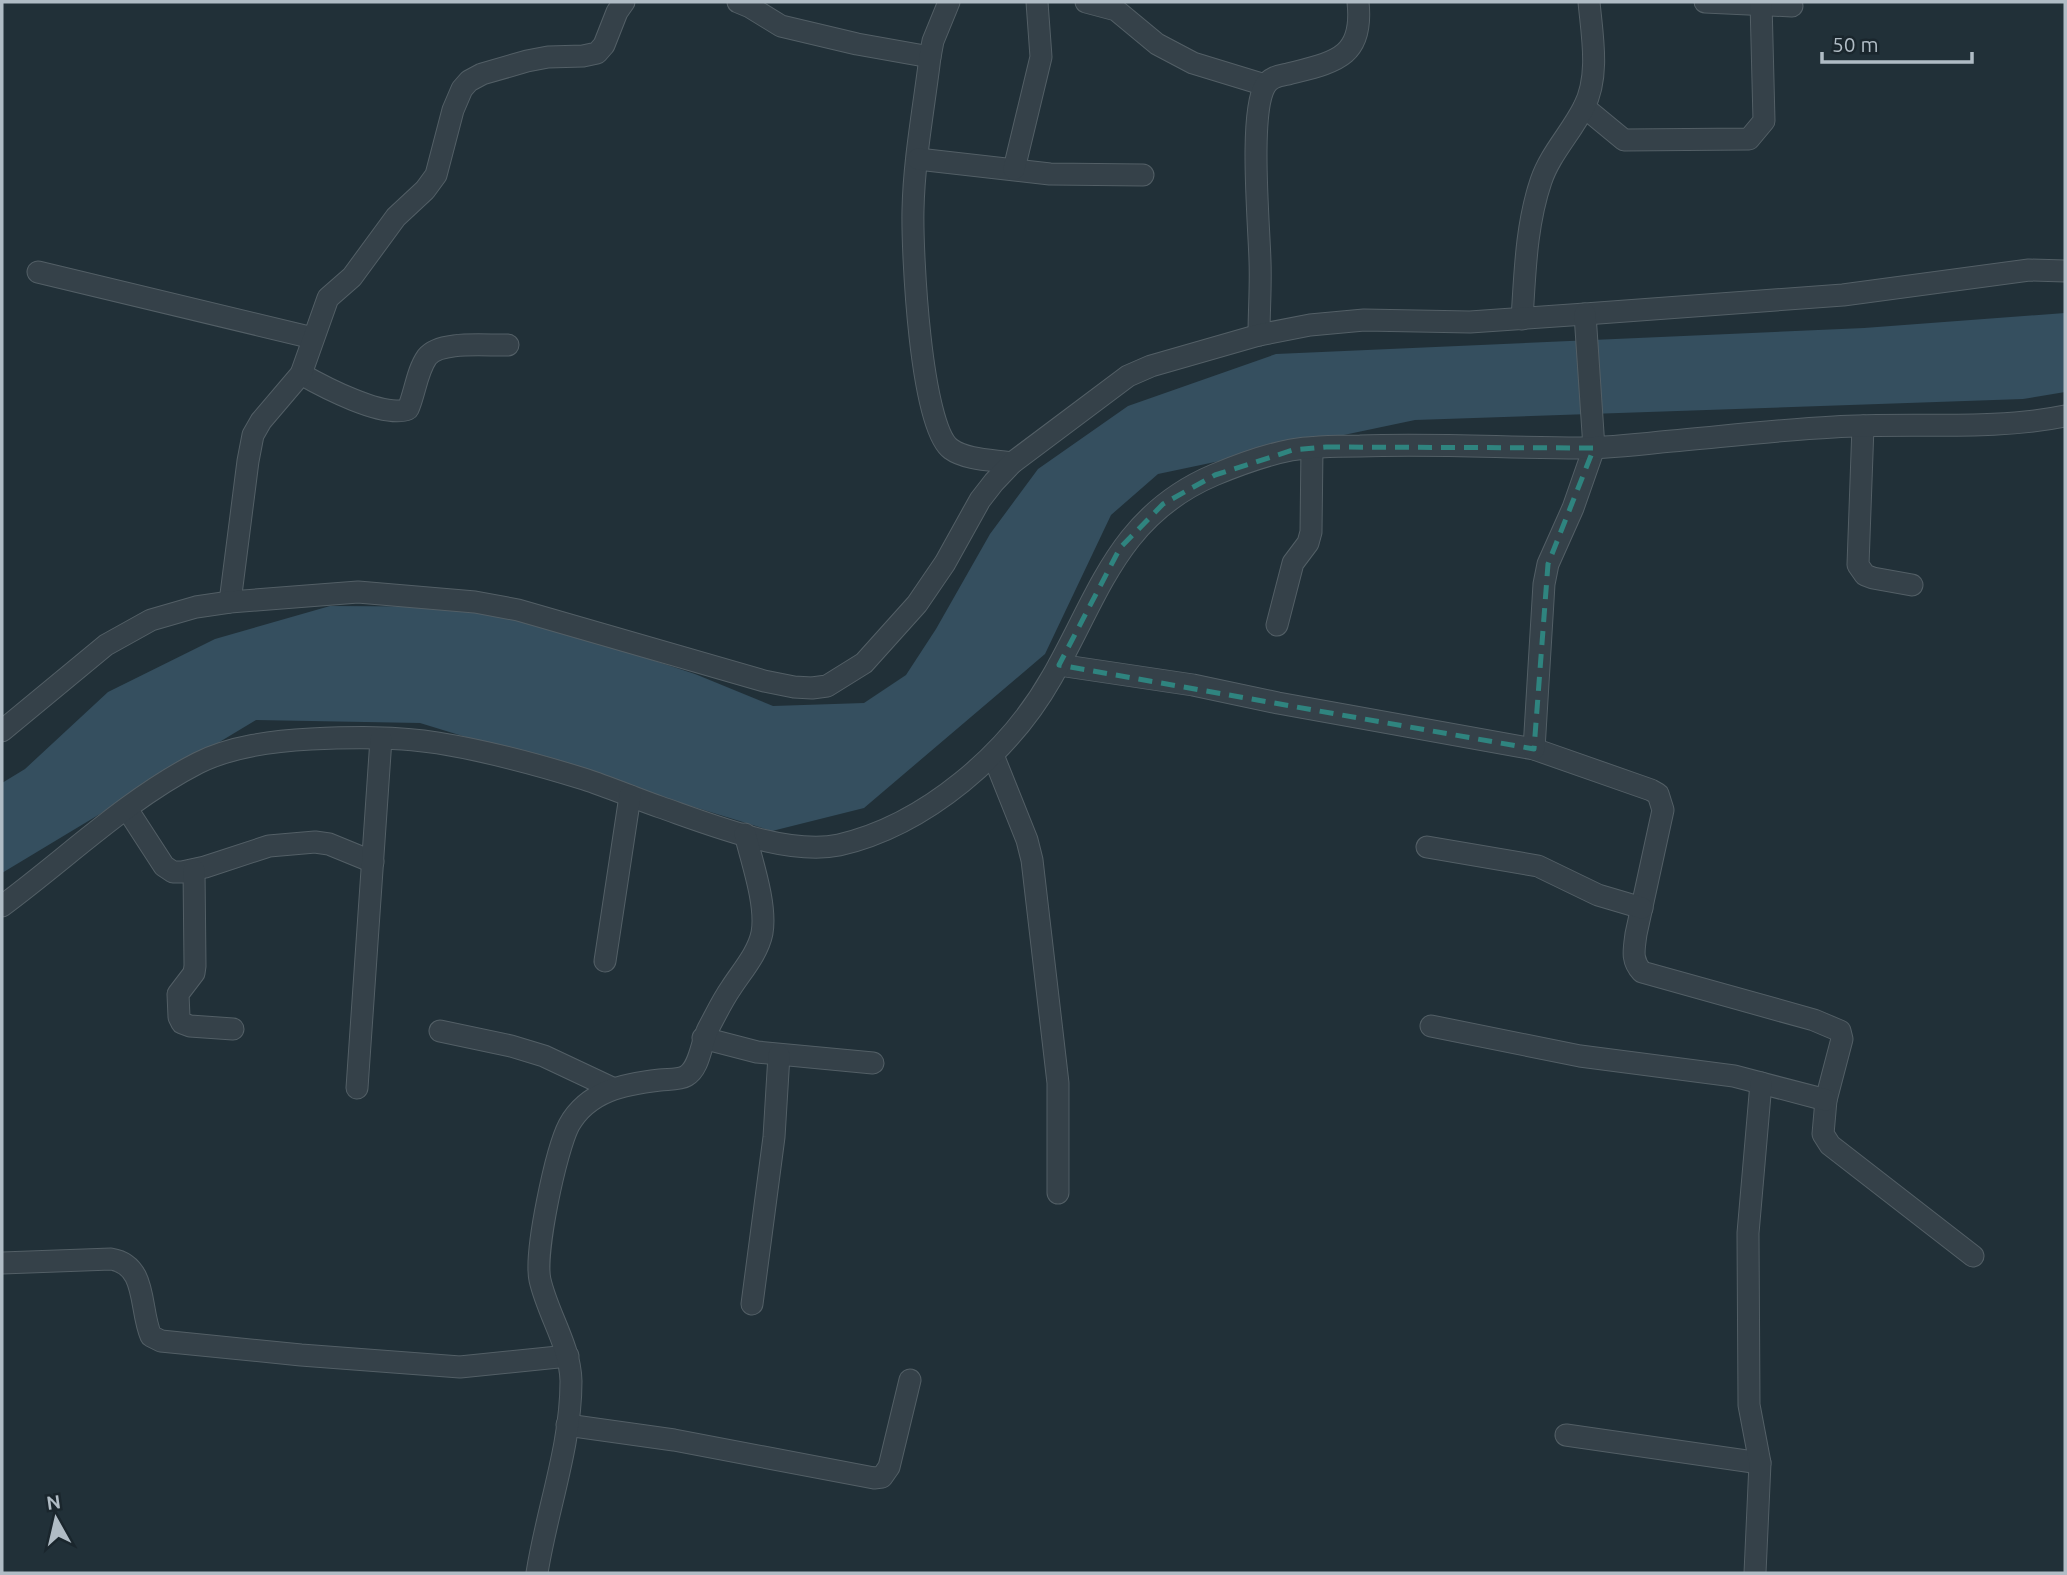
<svg xmlns="http://www.w3.org/2000/svg" width="2067" height="1575" viewBox="0 0 2067 1575" font-family="Ubuntu,sans-serif">
<style>
.water{fill:#354f5f}
.lines{fill:none;stroke-linecap:round;stroke-linejoin:round}
.street-casing{stroke:#535f66;stroke-width:23}
.street{stroke:#354149;stroke-width:21}
.marked{fill:none;stroke:#2f847f;stroke-width:5;stroke-dasharray:14 9;stroke-linejoin:round}
</style>
<rect width="100%" height="100%" fill="#213038"/>
<polygon class="water" points="2065,313 2065,392 2023,399 1415,420 1158,474 1111,515 1045,654 864,808 772,831 420,723 256,720 2,873 2,783 25,769 108,692 215,639 330,606 490,607 695,674 773,706 864,703 906,675 936,629 990,534 1038,469 1128,406 1276,354 1864,328"/>
<g class="lines">
<defs>
<g id="street">
<polyline points="738,2 750,7 781,26 857,44 930,57"/>
<path d="M949,2L933,41L930,57C924,107 914,159 913,210C912,250 920,427 951,449C966,460 994,460 1012,463"/>
<polyline points="1086,2 1116,10 1157,44 1193,63 1265,85"/>
<polyline points="1705,2 1792,6"/>
<polyline points="1584,107 1624,140 1749,139 1764,121 1761,2"/>
<polyline points="918,159 1050,174 1143,175"/>
<polyline points="1014,169 1041,57 1037,2"/>
<polyline points="38,272 313,338"/>
<path d="M1522,319C1525,273 1526,225 1541,181C1550,154 1571,133 1584,107C1600,76 1592,35 1589,2"/>
<path d="M1259,335C1259,311 1261,285 1260,261C1259,224 1249,114 1265,86C1270,77 1279,76 1288,74C1335,62 1364,58 1358,2"/>
<path d="M301,374C322,386 384,419 408,409C415,393 417,371 427,357C440,340 488,346 508,345"/>
<polyline points="1863,426 1858,565 1865,575 1873,578 1912,585"/>
<polyline points="230,602 248,461 253,435 261,421 301,374 328,298 352,277 396,217 425,190 436,175 453,110 462,89 469,81 482,74 527,61 548,57 583,56 597,53 604,45 617,12 624,2"/>
<polyline points="1277,625 1293,563 1308,543 1311,532 1312,448"/>
<path d="M1059,665L1193,685L1278,703L1534,749L1651,790L1658,794L1663,810L1636,934C1634,950 1631,960 1642,972L1814,1020L1840,1031L1842,1039L1826,1100L1823,1134L1830,1145L1973,1256"/>
<polyline points="2,731 106,645 151,620 196,607 230,602 358,592 475,602 518,610 764,681 794,687 812,688 827,686 864,663 917,604 945,563 980,500 994,482 1012,463 1128,376 1151,366 1259,335 1310,325 1364,320 1470,322 1585,314 1843,295 2029,270 2065,271"/>
<polyline points="1534,749 1544,584 1548,564 1573,508 1594,448 1585,314"/>
<polyline points="993,755 1027,840 1032,860 1058,1083 1058,1193"/>
<polyline points="127,809 164,866 173,872 182,872 205,867 269,846 315,842 329,844 373,862"/>
<polyline points="1427,847 1538,866 1598,895 1642,908"/>
<polyline points="194,870 195,966 194,973 178,994 179,1017 182,1023 190,1026 233,1029"/>
<path d="M2,906C67,858 126,800 198,763C232,746 273,741 311,739C352,737 396,736 438,743C487,751 536,764 584,779C609,787 634,798 660,807C709,824 788,856 839,845C926,825 1009,753 1052,677C1099,595 1118,516 1214,475C1238,465 1265,455 1291,450C1314,446 1338,446 1360,446C1434,443 1507,448 1580,448C1607,448 1634,445 1661,442C1719,437 1776,430 1834,427C1908,422 1993,431 2065,416"/>
<polyline points="605,961 630,796"/>
<polyline points="1431,1026 1580,1056 1734,1076 1826,1100"/>
<polyline points="440,1031 511,1046 544,1056 612,1088"/>
<polyline points="703,1038 757,1052 873,1063"/>
<polyline points="357,1088 381,739"/>
<path d="M2,1263L111,1259C148,1265 139,1309 151,1336L161,1341L301,1355L460,1367L568,1356"/>
<polyline points="752,1304 774,1137 779,1055"/>
<polyline points="567,1425 674,1440 874,1478 882,1477 889,1467 910,1380"/>
<polyline points="1566,1435 1760,1463"/>
<path d="M537,1573C547,1509 571,1447 571,1381C570,1345 548,1315 540,1280C534,1253 556,1150 569,1125C588,1091 624,1084 660,1080C668,1079 679,1080 686,1076C700,1068 701,1043 708,1029C715,1016 722,1001 731,988C742,971 758,953 762,933C767,905 752,862 745,834"/>
<polyline points="1755,1573 1760,1463 1749,1405 1748,1233 1761,1083"/>
</g>
</defs>
<use href="#street" class="street-casing"/>
<use href="#street" class="street"/>
</g>
<path class="marked" d="M1326,447L1594,448L1548,564L1534,749L1059,665L1120,548L1163,504L1215,475L1293,450Z"/>
<rect width="2067" height="1575" fill="none" stroke="#b0bcc5" stroke-width="7"/>
<g transform="translate(56 1519) rotate(352)" stroke="#1a262d" stroke-width="5" paint-order="stroke">
<path d="M0-5L12 26L0 18L-12 26Z" fill="#b0bcc5"/>
<text y="-10" font-size="19" font-weight="bold" text-anchor="middle" fill="#b0bcc5">N</text>
</g>
<path d="M1822 52v10h150v-10" fill="none" stroke="#b0bcc5" stroke-width="3.5"/>
<text x="1832" y="52" font-size="21" fill="#b0bcc5" stroke="#1a262d" stroke-width="5" paint-order="stroke">50 m</text>
</svg>
